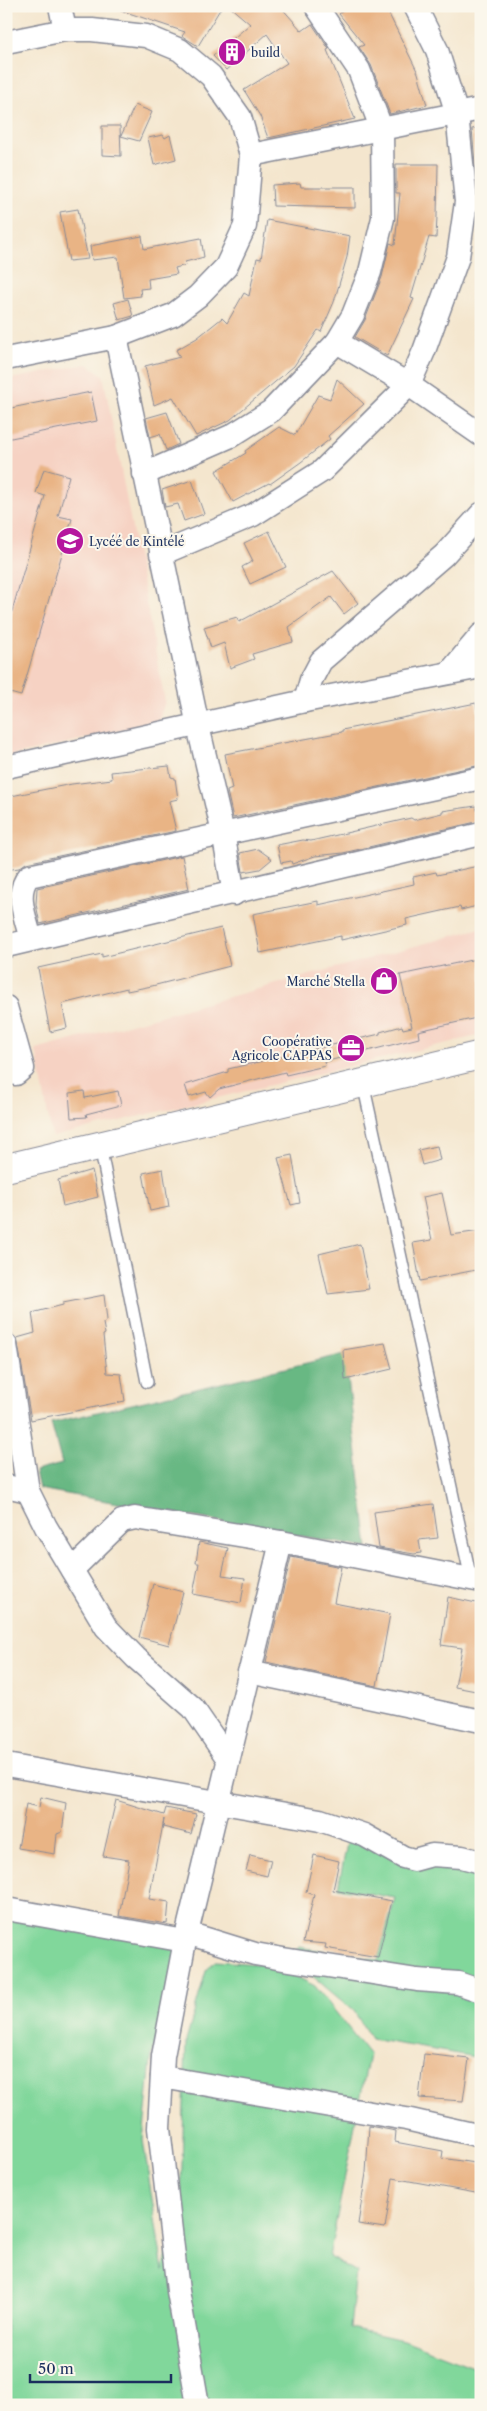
<svg xmlns="http://www.w3.org/2000/svg" width="487" height="2411" viewBox="0 0 487 2411" font-family="'Libre Caslon Text',serif">
<style>
.built{fill:#f6d2c3}
.green{fill:#81d79b;stroke:#4e837c}
.forest{fill:#68b883;stroke:#427470}
.building{fill:#e9b485}
.lines{fill:none;stroke-linecap:round;stroke-linejoin:round}
.service-casing{stroke:#888a96;stroke-width:14}
.minor-casing{stroke:#888a96;stroke-width:25}
.trunk-casing{stroke:#888a96;stroke-width:30}
.service{stroke:#fff;stroke-width:11}
.minor{stroke:#fff;stroke-width:22}
.trunk{stroke:#fff;stroke-width:28}
.labels{text-anchor:middle;dominant-baseline:central;stroke-width:4;stroke-linejoin:round;paint-order:stroke}
.poi-label{font-size:12px;fill:#1b2f5e;stroke:#fbf7ec;text-anchor:start}
</style>
<rect width="100%" height="100%" fill="#fbf7ec"/>
<filter id="ink" filterUnits="userSpaceOnUse"><feTurbulence type="fractalNoise" baseFrequency=".02" numOctaves="2"/><feDisplacementMap in="SourceGraphic" scale="10" xChannelSelector="R" yChannelSelector="G"/><feConvolveMatrix kernelMatrix="1 2 1 2 8 2 1 2 1" color-interpolation-filters="sRGB"/></filter>
<filter id="wash" filterUnits="userSpaceOnUse"><feTurbulence type="fractalNoise" baseFrequency=".0096" numOctaves="4" result="noise"/><feDisplacementMap in="SourceGraphic" scale="20" xChannelSelector="R" yChannelSelector="G"/><feGaussianBlur stdDeviation="1.12" result="paint"/><feColorMatrix in="noise" values="0 0 0 0 0 0 0 0 0 0 0 0 0 0 0 0 0 1.4 0 .05"/><feComposite in="paint" operator="in"/></filter>
<g filter="url(#wash)">
<rect width="100%" height="100%" fill="#f4e6ce"/>
<g class="built">
<polygon points="87,364 103,375 165,702 158,722 6,757 6,380"/>
<polygon points="481,928 481,1035 52,1137 36,1050"/>
</g>
<g class="green">
<polygon points="349,1834 481,1868 481,2058 371,2039 354,2011 291,1958 299,1947 378,1960 395,1898 338,1888"/>
<polygon points="6,1916 181,1942 151,2060 143,2140 163,2271 181,2197 186,2041 206,1971 215,1961 273,1965 315,1986 369,2054 329,2257 356,2272 350,2328 403,2340 481,2370 481,2405 6,2405"/>
</g>
<polygon class="forest" points="345,1354 368,1548 39,1489 35,1471 62,1464 51,1423"/>
<g id="blocks">
<g class="building">
<polygon points="118,6 222,6 198,46 182,36 185,32 117,9"/>
<polygon points="229,6 280,6 302,31 312,24 329,49 327,50 355,119 268,138 260,116 244,90 287,63 267,34 226,70 213,56 250,24"/>
<polygon points="349,6 385,6 418,73 427,105 390,114 371,65 359,47 364,45 339,14"/>
<polygon points="135,105 152,112 139,141 121,136"/>
<polygon points="102,126 120,126 121,156 102,155"/>
<polygon points="481,127 481,175 476,175 472,129"/>
<polygon points="163,135 165,138 170,135 176,159 154,165 148,138"/>
<polygon points="396,164 438,164 437,216 436,238 429,237 411,298 414,299 387,356 355,337 365,320 382,277 390,243 395,245 400,193 396,193"/>
<polygon points="300,183 301,187 355,187 355,208 273,206 272,185"/>
<polygon points="78,209 88,259 69,261 60,212"/>
<polygon points="267,220 350,236 347,257 334,302 321,332 318,330 294,366 230,420 196,436 173,397 154,405 145,366 180,357 176,350 197,338 222,318 227,323 244,293 249,296 257,258 261,259"/>
<polygon points="142,236 144,249 201,238 204,257 185,262 186,265 175,268 177,274 148,279 149,288 140,289 141,296 124,298 118,257 92,260 90,246"/>
<polygon points="128,299 133,316 119,320 114,303"/>
<polygon points="337,379 364,404 328,436 330,439 301,462 270,484 269,483 233,502 216,471 246,453 245,451 279,427 295,435 318,395 330,399"/>
<polygon points="91,392 97,421 6,439 6,409"/>
<polygon points="167,412 179,444 166,450 160,434 150,437 146,418"/>
<polygon points="44,469 69,476 58,516 72,519 21,696 6,692 6,632 45,496 36,493"/>
<polygon points="192,480 204,514 184,521 178,504 165,507 162,490"/>
<polygon points="269,531 286,567 250,584 242,567 253,561 244,543"/>
<polygon points="333,571 358,603 344,614 331,597 289,627 293,642 252,654 254,659 230,668 224,643 211,648 204,627 237,617 239,622"/>
<polygon points="476,703 481,727 481,736 478,736 481,765 233,818 227,791 232,789 225,754 342,732 342,730"/>
<polygon points="169,766 171,777 175,778 178,799 169,801 176,831 26,863 19,868 6,870 6,797 72,784 112,779 111,772"/>
<polygon points="476,806 480,821 343,853 315,856 292,864 291,861 281,863 277,845 303,840 311,841 411,818 414,820 442,813 442,811"/>
<polygon points="258,849 272,859 260,869 243,872 240,853"/>
<polygon points="182,856 189,889 40,924 36,904 37,888"/>
<polygon points="478,866 481,881 481,905 461,910 460,907 406,919 407,925 341,940 341,936 260,953 253,914 318,901 318,905 414,884 413,877 436,872 437,875"/>
<polygon points="221,928 230,966 152,986 127,991 127,988 62,1004 67,1028 50,1032 38,968 102,954 102,957"/>
<polygon points="481,958 481,1017 418,1031 419,1038 324,1062 325,1066 286,1075 285,1072 219,1089 210,1097 206,1092 189,1097 185,1085 228,1072 228,1069 380,1034 380,1032 402,1026 403,1029 412,1027 400,975"/>
<polygon points="84,1091 85,1098 118,1091 121,1105 86,1114 87,1117 71,1118 69,1093"/>
<polygon points="437,1146 440,1160 422,1165 418,1150"/>
<polygon points="292,1155 300,1203 291,1205 278,1158"/>
<polygon points="163,1169 169,1207 150,1211 143,1173"/>
<polygon points="92,1170 98,1197 63,1206 58,1180"/>
<polygon points="442,1193 451,1235 481,1231 481,1269 420,1281 413,1243 432,1240 423,1197"/>
<polygon points="360,1244 369,1289 328,1294 319,1254"/>
<polygon points="104,1295 107,1320 103,1323 105,1334 103,1335 107,1373 121,1374 125,1401 31,1420 17,1338 35,1333 32,1313 63,1305 63,1303"/>
<polygon points="385,1343 392,1369 345,1380 343,1350"/>
<polygon points="433,1504 438,1538 419,1540 421,1553 414,1554 379,1548 374,1512"/>
<polygon points="199,1542 228,1548 222,1575 245,1578 241,1603 193,1594 199,1563 196,1563"/>
<polygon points="291,1557 341,1567 334,1603 390,1614 377,1686 266,1662"/>
<polygon points="153,1584 183,1592 169,1645 139,1637"/>
<polygon points="448,1597 481,1604 481,1692 455,1687 462,1648 441,1645"/>
<polygon points="41,1797 66,1803 62,1832 57,1834 55,1854 18,1848 26,1804 39,1807"/>
<polygon points="116,1800 164,1815 166,1808 196,1814 191,1834 163,1827 164,1819 149,1899 169,1902 167,1924 119,1916 129,1860 103,1856"/>
<polygon points="250,1855 271,1860 267,1876 246,1871"/>
<polygon points="314,1855 339,1861 333,1890 392,1901 378,1957 325,1948 326,1944 303,1942 314,1895 306,1892"/>
<polygon points="424,2054 469,2059 463,2101 419,2098"/>
<polygon points="369,2126 396,2131 395,2142 443,2151 442,2158 481,2164 481,2194 393,2178 385,2228 358,2224 366,2173"/>
</g>
</g>
</g>
<g filter="url(#ink)">
<use href="#blocks" fill-opacity="0" stroke="#888a96" stroke-width="1"/>
<g class="lines">
<defs>
<g id="service">
<polyline points="363,1083 471,1579"/>
<polyline points="100,1146 147,1382"/>
</g>
<g id="minor">
<polyline points="60,6 65,30"/>
<polyline points="6,42 65,30 92,30 146,36 180,50 211,76 240,117 251,155 245,226 226,267 198,296 173,315 116,337 6,359"/>
<polyline points="251,155 481,109"/>
<polyline points="116,337 198,726 223,833 234,894"/>
<polyline points="337,342 409,385 481,435"/>
<polyline points="144,474 231,436 271,411 337,342 353,315 370,272 383,218 382,130 359,70 316,6"/>
<polyline points="161,554 253,515 322,471 409,385 424,351 458,257 466,202 457,114 437,50 415,6"/>
<polyline points="450,672 481,635"/>
<polyline points="305,701 311,680 321,661 444,555 481,514"/>
<polyline points="6,767 305,701 481,667"/>
<path d="M31,939C26,920 14,892 29,876L481,778"/>
<polyline points="6,946 481,834"/>
<polyline points="6,1007 23,1068 16,1074 6,1071"/>
<polyline points="6,1345 28,1491 46,1527 106,1627 136,1658 193,1708 228,1759"/>
<polyline points="6,1486 28,1491"/>
<polyline points="72,1570 122,1521 135,1518 281,1542 481,1581"/>
<polyline points="249,1672 481,1721"/>
<polyline points="6,1765 320,1820 364,1835 403,1857 414,1860 432,1855 462,1857 481,1862"/>
<polyline points="6,1909 185,1941"/>
<polyline points="187,1933 255,1954 283,1959 417,1980 458,1983 481,1991"/>
<polyline points="162,2077 406,2119 481,2136"/>
<polyline points="198,2405 178,2291 159,2128 163,2056 185,1941 281,1542"/>
</g>
<polyline id="trunk" points="6,1168 481,1055"/>
</defs>
<use href="#service" class="service-casing"/>
<use href="#minor" class="minor-casing"/>
<use href="#trunk" class="trunk-casing"/>
<use href="#service" class="service"/>
<use href="#minor" class="minor"/>
<use href="#trunk" class="trunk"/>
</g>
</g>
<defs>
<symbol id="building-disc" viewBox="-11 -11 22 22"><circle r="9.5" fill="#b5179e" stroke="#fbf7ec"/><path d="M-4-6H4V6H1V3H-1V6H-4ZM-2.5-4.3h1.7v1.8h-1.7ZM.8-4.3h1.7v1.8H.8ZM-2.5-1h1.7V.8h-1.7ZM.8-1h1.7V.8H.8Z" fill="#fff"/></symbol>
<symbol id="school-disc" viewBox="-11 -11 22 22"><circle r="9.5" fill="#b5179e" stroke="#fbf7ec"/><path d="M0-5L7-2L0 1L-7-2ZM-4 1L0 2.5L4 1V4Q0 6-4 4Z" fill="#fff"/></symbol>
<symbol id="shop-disc" viewBox="-11 -11 22 22"><circle r="9.5" fill="#b5179e" stroke="#fbf7ec"/><path d="M-5-2.5h2.3a2.7 3.5 0 0 1 5.4 0H5L5.5 6h-11ZM-1.5-2.5h3a1.5 2.3 0 0 0-3 0Z" fill="#fff"/></symbol>
<symbol id="office-disc" viewBox="-11 -11 22 22"><circle r="9.5" fill="#b5179e" stroke="#fbf7ec"/><path d="M-6-3h4V-5.5h4V-3h4V5H-6ZM-1-4.5V-3h2v-1.5ZM-6 0V1H6V0Z" fill="#fff"/></symbol>
</defs>
<g fill-rule="evenodd">
<use href="#building-disc" x="216" y="36" width="32" height="32"/>
<use href="#school-disc" x="54" y="525" width="32" height="32"/>
<use href="#shop-disc" x="368" y="965" width="32" height="32"/>
<use href="#office-disc" x="335" y="1032" width="32" height="32"/>
</g>
<g class="labels">
<g class="poi-label">
<text x="251" y="52">build</text>
<text x="89" y="541">Lycéé de Kintélé</text>
<text x="365" y="981" text-anchor="end">Marché Stella</text>
<text x="332" y="1041" text-anchor="end">Coopérative<tspan x="332" dy="14">Agricole CAPPAS</tspan></text>
</g>
</g>
<rect width="487" height="2411" fill="none" stroke="#fbf7ec" stroke-width="25"/>
<path d="M30 2374v8h141v-8" fill="none" stroke="#1b2f5e" stroke-width="2.5"/>
<text x="38" y="2374" font-size="15" fill="#1b2f5e" stroke="#fbf7ec" stroke-width="4" paint-order="stroke">50 m</text>
</svg>
